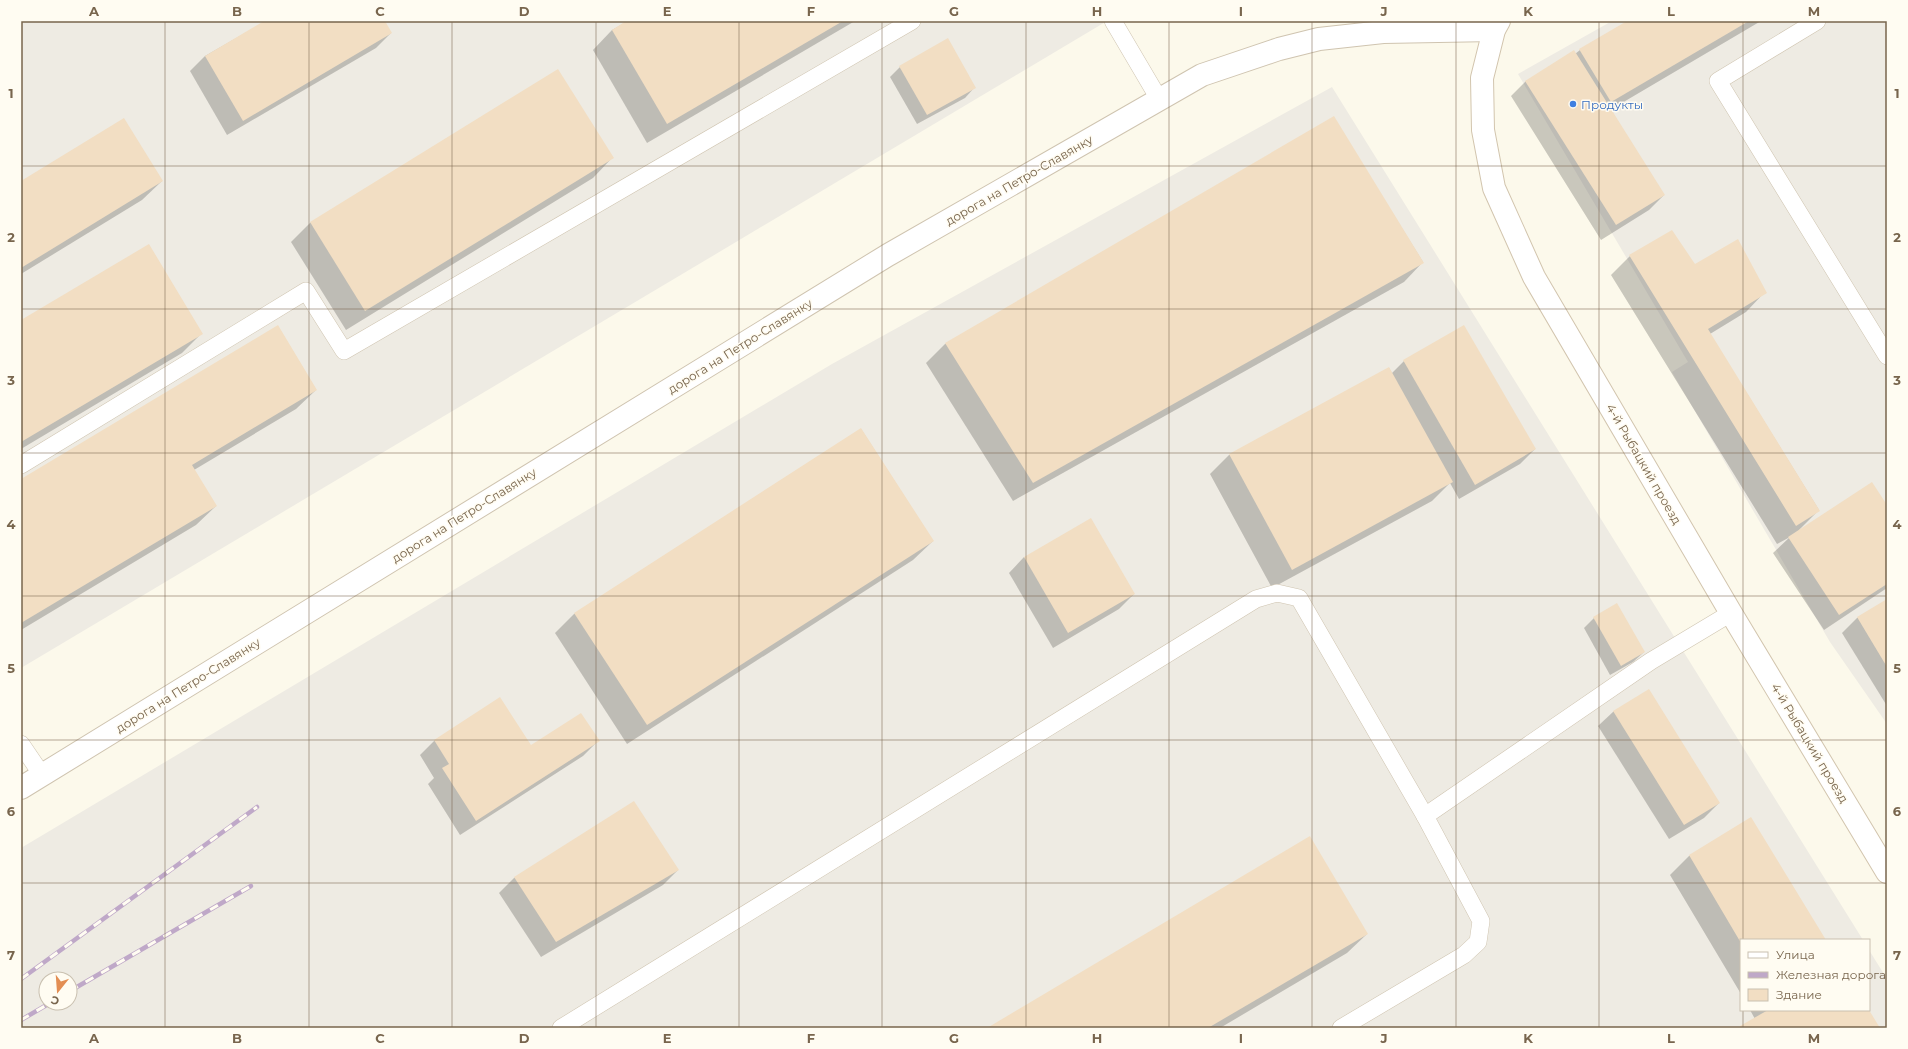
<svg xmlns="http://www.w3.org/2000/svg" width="1908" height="1049" viewBox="0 0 1908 1049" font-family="Montserrat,sans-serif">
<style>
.industrial{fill:#eeebe3;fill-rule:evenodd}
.shadow{fill:#0003}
.building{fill:#f2dec3}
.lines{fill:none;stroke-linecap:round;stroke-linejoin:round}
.lane-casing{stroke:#cfc4b0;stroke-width:18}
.street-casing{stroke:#cfc4b0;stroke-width:24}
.secondary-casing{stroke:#d2c5ae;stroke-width:24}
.lane{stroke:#fff;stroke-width:17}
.street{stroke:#fff;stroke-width:22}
.secondary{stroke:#fff;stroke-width:22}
.rail-casing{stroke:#bfa8c8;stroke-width:4.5}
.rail{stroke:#fffcf2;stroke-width:3;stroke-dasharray:9;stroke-linecap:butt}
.grid{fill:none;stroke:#78654d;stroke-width:1;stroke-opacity:0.55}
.shop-dot{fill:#3f7fe0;stroke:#fffcf2;stroke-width:1.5}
.labels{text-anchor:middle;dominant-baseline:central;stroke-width:3;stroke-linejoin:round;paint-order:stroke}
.shop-label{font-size:12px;fill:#366cbe;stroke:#fffcf2;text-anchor:start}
.street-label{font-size:12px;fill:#78654d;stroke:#fffcf2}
.neatline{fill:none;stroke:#78654d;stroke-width:1.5}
.grid-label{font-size:13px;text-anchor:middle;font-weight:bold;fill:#78654d}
</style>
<rect width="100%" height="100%" fill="#fcf9eb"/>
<g class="industrial">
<polygon points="21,21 1107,21 21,668"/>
<polygon points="1612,21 1887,21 1887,724 1830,642 1672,372 1688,362 1518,74"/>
<path d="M1332,87L1863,940H1741V1010H1869V950L1887,979V1028H21V848L832,364ZM46,979H70V1003H46Z"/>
</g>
<g class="shadow">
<polygon points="266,21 384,21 391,33 376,48 227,135 190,71 205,56"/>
<polygon points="628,21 855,21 647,143 593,50 612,30"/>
<polygon points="1629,21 1761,21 1610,110 1664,195 1649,210 1601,240 1511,96 1526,81 1575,54 1580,50"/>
<polygon points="900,67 975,87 965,98 917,124 890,77"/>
<polygon points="1333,118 1423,262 1404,282 1013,501 926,363 945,344"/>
<polygon points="612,158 593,178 346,330 291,242 311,222"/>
<polygon points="162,181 142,200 21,274 21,182"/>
<polygon points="1630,256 1695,266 1765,292 1746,312 1710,334 1819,510 1799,530 1887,507 1887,588 1824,630 1773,553 1790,537 1777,544 1611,275"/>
<polygon points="21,321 201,334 182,353 21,449"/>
<polygon points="1404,361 1535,449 1520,464 1459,499 1450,483 1432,501 1272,588 1210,474 1229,455 1389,368 1392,373"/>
<polygon points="316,390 296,409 194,470 216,506 196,525 21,630 21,480"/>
<polygon points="861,429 933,541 913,560 627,744 555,633 574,614"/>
<polygon points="1024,557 1134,594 1119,609 1053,648 1009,573"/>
<polygon points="1887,600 1887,706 1842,633 1857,618"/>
<polygon points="1594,618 1644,652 1633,662 1610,675 1584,628"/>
<polygon points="1614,711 1719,803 1704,818 1669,839 1598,726"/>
<polygon points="435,740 530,747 598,741 583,756 460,835 428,784 434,778 420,755"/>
<polygon points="634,803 678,870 663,885 541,957 499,893 514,878"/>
<polygon points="1750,819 1825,940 1741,940 1741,994 1670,875 1689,856"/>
<polygon points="1367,934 1347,953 1220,1028 989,1028"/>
<polygon points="1750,1010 1868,1010 1879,1028 1740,1028 1755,1019"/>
</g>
<g class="building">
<polygon points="264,21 385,21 392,33 243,121 205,56"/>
<polygon points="626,21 843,21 667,124 612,30"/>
<polygon points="1627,21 1749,21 1611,102 1579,49"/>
<polygon points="948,38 976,88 927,115 899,66"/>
<polygon points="1574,50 1665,195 1616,225 1525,81"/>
<polygon points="558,69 614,158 365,311 310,222"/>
<polygon points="1334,116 1424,263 1033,483 945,343"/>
<polygon points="124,118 163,181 21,268 21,181"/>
<polygon points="1672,230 1695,264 1738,239 1767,293 1708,329 1820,511 1796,526 1629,255"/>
<polygon points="149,244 203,334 21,442 21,320"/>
<polygon points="278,325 317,390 192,465 217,506 21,623 21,479"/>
<polygon points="1464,325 1536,449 1475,485 1403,360"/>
<polygon points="1389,367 1453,482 1292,570 1229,454"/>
<polygon points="861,428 934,541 647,725 574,613"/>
<polygon points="1872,482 1887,505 1887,584 1839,615 1788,537"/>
<polygon points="1091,518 1135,594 1068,633 1024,557"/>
<polygon points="1887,599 1887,667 1857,617"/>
<polygon points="1617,603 1645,652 1621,666 1593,617"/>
<polygon points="1649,689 1720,803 1684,825 1613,711"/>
<polygon points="500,697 531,745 581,713 600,741 476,821 442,768 449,764 434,740"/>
<polygon points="634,801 679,870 556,942 514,877"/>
<polygon points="1751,817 1826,940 1741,940 1741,943 1689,855"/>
<polygon points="1310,836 1368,934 1208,1028 987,1028"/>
<polygon points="1768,1010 1869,1010 1880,1028 1741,1028 1740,1026"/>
</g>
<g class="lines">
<defs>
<g id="lane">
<polyline points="1113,21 1159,99"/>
<polyline points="1817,21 1718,81 1887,356"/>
<polyline points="21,465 306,291 344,351 912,21"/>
<polyline points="21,744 42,775"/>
<polyline points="561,1028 1256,599 1277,593 1299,598 1425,816"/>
<polyline points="1341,1028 1464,955 1478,942 1481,921 1425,816 1651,661 1731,613"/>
</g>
<polyline id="street" points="21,788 888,255 1202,75 1279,49 1319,39 1383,32 1494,30"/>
<polyline id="secondary" points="1499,21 1494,30 1482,78 1483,130 1494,188 1534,277 1731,613 1887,872"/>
</defs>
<use href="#lane" class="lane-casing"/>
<use href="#street" class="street-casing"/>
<use href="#secondary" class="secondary-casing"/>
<use href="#lane" class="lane"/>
<use href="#street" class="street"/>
<use href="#secondary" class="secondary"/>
<defs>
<g id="rail">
<polyline points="21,979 257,807"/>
<polyline points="70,991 251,886"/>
<polyline points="21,1020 50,1003"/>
</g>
</defs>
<use href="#rail" class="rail-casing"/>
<use href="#rail" class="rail"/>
</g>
<path class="grid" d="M165,21V1028M309,21V1028M452,21V1028M596,21V1028M739,21V1028M882,21V1028M1026,21V1028M1169,21V1028M1312,21V1028M1456,21V1028M1599,21V1028M1743,21V940M21,166H1887M21,309H1887M21,453H1887M21,596H1887M21,740H1887M21,883H1887M1743,1010V1028"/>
<circle class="shop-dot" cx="1573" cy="104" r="4"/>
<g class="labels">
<g class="shop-label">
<text x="1581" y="104">Продукты</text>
</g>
<g class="street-label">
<text transform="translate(1019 180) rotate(-30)">дорога на Петро-Славянку</text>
<text transform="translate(740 346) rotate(-32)">дорога на Петро-Славянку</text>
<text transform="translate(1644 464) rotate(60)">4-й Рыбацкий проезд</text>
<text transform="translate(464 515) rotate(-32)">дорога на Петро-Славянку</text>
<text transform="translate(188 685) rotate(-32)">дорога на Петро-Славянку</text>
<text transform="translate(1810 743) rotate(59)">4-й Рыбацкий проезд</text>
</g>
</g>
<rect width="1908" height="1049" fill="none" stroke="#fffcf2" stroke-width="44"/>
<rect x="1740" y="939" width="130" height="72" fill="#fffcf2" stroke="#c9c0b0"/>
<rect x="1748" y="952" width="20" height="6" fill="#ffffff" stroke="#c9c0b0"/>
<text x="1776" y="959" font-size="12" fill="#78654d">Улица</text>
<rect x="1748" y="972" width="20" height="6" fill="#bfa8c8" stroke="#c9c0b0"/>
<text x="1776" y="979" font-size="12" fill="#78654d">Железная дорога</text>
<rect x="1748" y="989" width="20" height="12" fill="#f2dec3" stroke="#c9c0b0"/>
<text x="1776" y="999" font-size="12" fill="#78654d">Здание</text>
<g transform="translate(58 991) rotate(197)"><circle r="19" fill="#fffcf2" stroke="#c9c0b0"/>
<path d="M0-3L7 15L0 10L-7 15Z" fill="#e38e53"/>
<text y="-6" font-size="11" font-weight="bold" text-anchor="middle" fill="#78654d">С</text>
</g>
<rect x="22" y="22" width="1864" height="1005" class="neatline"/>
<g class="grid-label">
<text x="94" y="16">A</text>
<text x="237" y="16">B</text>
<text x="380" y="16">C</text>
<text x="524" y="16">D</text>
<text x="667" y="16">E</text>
<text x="811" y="16">F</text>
<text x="954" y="16">G</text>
<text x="1097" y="16">H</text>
<text x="1241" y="16">I</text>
<text x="1384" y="16">J</text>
<text x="1528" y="16">K</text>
<text x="1671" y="16">L</text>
<text x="1814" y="16">M</text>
<text x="11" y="98">1</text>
<text x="1897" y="98">1</text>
<text x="11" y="242">2</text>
<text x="1897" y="242">2</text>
<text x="11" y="385">3</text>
<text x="1897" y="385">3</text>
<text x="11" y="529">4</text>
<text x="1897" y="529">4</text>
<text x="11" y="673">5</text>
<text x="1897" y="673">5</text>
<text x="11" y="816">6</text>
<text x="1897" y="816">6</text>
<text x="11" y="960">7</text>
<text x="1897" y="960">7</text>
<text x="94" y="1043">A</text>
<text x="237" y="1043">B</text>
<text x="380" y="1043">C</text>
<text x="524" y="1043">D</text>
<text x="667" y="1043">E</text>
<text x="811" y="1043">F</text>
<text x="954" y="1043">G</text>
<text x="1097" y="1043">H</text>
<text x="1241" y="1043">I</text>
<text x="1384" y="1043">J</text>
<text x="1528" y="1043">K</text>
<text x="1671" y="1043">L</text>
<text x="1814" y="1043">M</text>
</g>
</svg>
